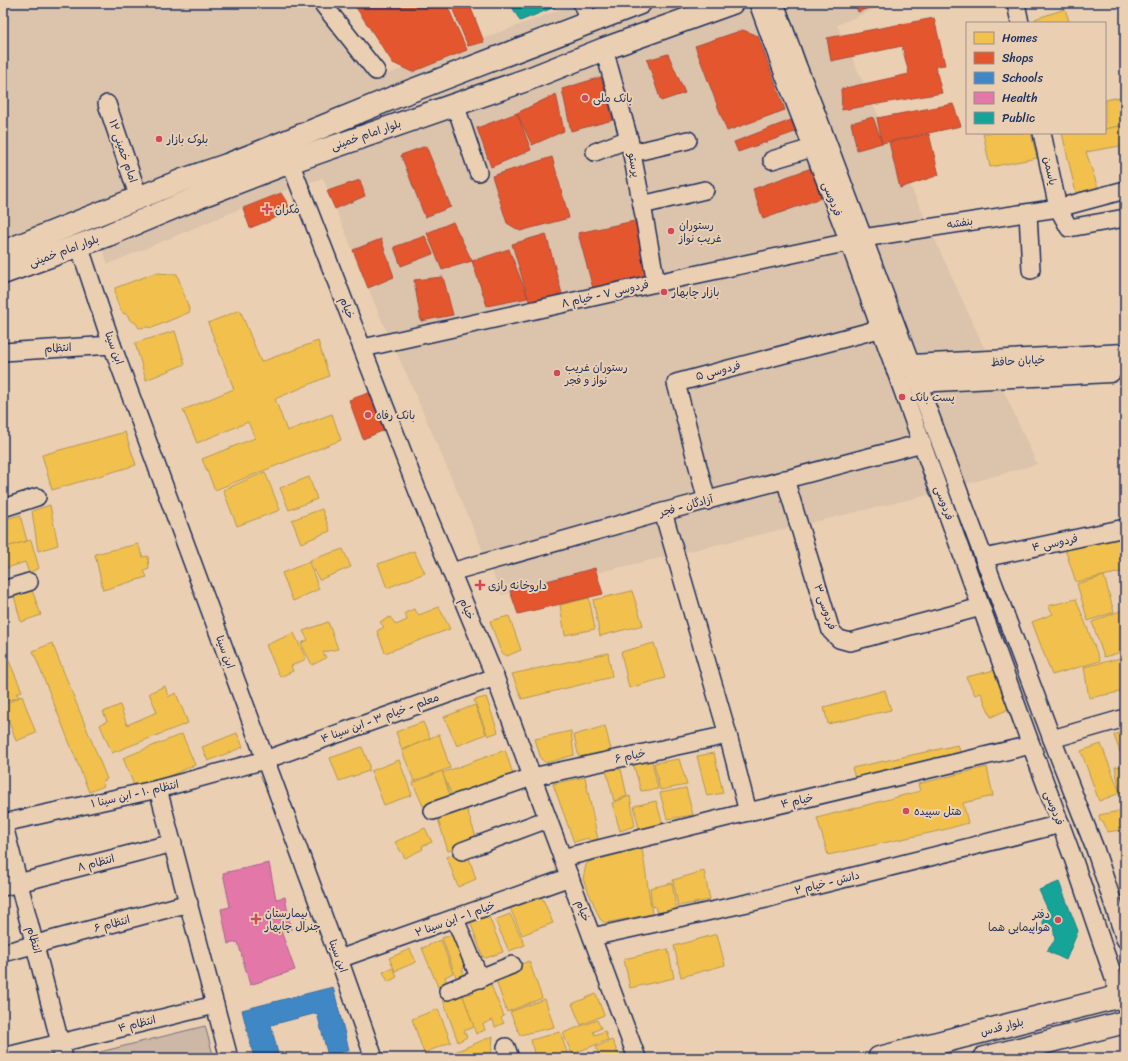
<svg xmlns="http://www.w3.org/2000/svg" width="1128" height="1061" viewBox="0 0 1128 1061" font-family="Sriracha,'Playpen Sans Arabic',sans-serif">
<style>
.built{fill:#dbc3ac}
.green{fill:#cdb7a6;stroke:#747382}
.homes{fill:#f2c14e;stroke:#b29553}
.shops{fill:#e4572e;stroke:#a84b3c}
.schools{fill:#3f88c5;stroke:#346da6}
.health{fill:#e377a8;stroke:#a76192}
.public{fill:#17a398;stroke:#188087}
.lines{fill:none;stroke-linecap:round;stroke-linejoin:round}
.minor-casing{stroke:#1b2f5e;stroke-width:20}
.major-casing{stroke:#1b2f5e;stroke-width:25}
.minor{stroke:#ebcfb2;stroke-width:17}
.major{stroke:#ebcfb2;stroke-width:22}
.poi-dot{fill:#d1495b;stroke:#ebcfb2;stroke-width:1.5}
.labels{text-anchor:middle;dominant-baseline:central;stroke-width:4;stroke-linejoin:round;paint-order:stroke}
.poi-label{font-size:11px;fill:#1b2f5e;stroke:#ebcfb2;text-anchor:start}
.street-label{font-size:11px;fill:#1b2f5e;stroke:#ebcfb2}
</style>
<rect width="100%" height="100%" fill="#ebcfb2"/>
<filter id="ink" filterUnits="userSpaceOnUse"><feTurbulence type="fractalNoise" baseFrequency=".025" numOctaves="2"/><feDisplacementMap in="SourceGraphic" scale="8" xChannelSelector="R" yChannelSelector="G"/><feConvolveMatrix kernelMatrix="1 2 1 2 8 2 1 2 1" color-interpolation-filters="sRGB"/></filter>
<g filter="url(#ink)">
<polygon class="built" points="3,3 321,3 380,77 578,3 889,3 837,25 1037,464 920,497 502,595 410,382 381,319 323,178 288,189 108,264 90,216 3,248"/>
<polygon class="green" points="205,1026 214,1058 93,1058 92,1054"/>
<g class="homes">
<polygon points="1065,9 1069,21 1063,23 1037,23 1035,19"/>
<polygon points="1125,96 1125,125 1105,129 1105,100"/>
<polygon points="1125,125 1125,166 1122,167 1120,146 1086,152 1098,188 1076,193 1062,133 1105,133 1105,129"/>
<polygon points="983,133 1031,133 1037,158 990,167"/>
<polygon points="155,273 177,274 190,312 152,328 148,327 139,328 136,323 130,320 127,314 124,314 120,309 116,299 115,288"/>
<polygon points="240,310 261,362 318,341 329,376 275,399 287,431 332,414 341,440 215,490 202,459 255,438 248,422 197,443 183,410 234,389 208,323"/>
<polygon points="175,331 185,364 146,380 135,343"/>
<polygon points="125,432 136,465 52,490 42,455"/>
<polygon points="265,472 280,510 237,526 223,490"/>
<polygon points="309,477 317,499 289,510 280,488"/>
<polygon points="50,505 58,545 38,551 32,511"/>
<polygon points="322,509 330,531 301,543 292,520"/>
<polygon points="20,515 27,541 3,548 3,520"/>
<polygon points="1125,530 1125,571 1076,582 1064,546"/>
<polygon points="31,540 39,568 29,573 25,562 7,568 3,558 3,548"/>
<polygon points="138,544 143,557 148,556 149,569 144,571 147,577 103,590 95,554"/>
<polygon points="343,549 351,567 319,580 310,560"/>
<polygon points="414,551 425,573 387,588 378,564"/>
<polygon points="309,562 319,589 293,601 282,573"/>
<polygon points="1104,576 1114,612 1088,621 1077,584"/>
<polygon points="32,590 41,615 21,622 14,596"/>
<polygon points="632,591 643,625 600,636 593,600"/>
<polygon points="589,598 595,629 565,635 560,605"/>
<polygon points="1076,599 1100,661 1052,675 1032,622 1053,614 1048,606"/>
<polygon points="439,607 450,629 385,653 377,631 384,627 380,622 390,617 396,625 407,620 405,613 414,609 419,615"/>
<polygon points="1125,609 1125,651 1104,657 1092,622"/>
<polygon points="509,616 521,650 507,656 501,652 490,621"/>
<polygon points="328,622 338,649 323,652 326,658 312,665 301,643 308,640 303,631"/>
<polygon points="294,633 306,659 291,666 293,671 280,677 266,645"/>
<polygon points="52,643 107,779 102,782 104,786 89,792 33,651"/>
<polygon points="654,643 665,678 629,688 621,652"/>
<polygon points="608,653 612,677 522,699 512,674"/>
<polygon points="1125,657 1125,691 1089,698 1084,667"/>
<polygon points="9,661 22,691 16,694 20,697 3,702 3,663"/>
<polygon points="999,669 1016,706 991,717 981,693 975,695 966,677"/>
<polygon points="165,686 168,697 176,693 188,723 112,753 100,725 107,721 103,712 120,705 127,725 157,712 149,693"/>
<polygon points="885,690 891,710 828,724 824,707"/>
<polygon points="22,696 36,733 16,741 3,705"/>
<polygon points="486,697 498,732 488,736 474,700"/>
<polygon points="475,705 486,734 457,746 444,717"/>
<polygon points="423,722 430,738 402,750 396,732"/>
<polygon points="605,726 611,750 579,758 574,735"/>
<polygon points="571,731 574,755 546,763 541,759 535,739"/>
<polygon points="1125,731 1125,754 1121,755 1114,735"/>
<polygon points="237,733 243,747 208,761 202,747"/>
<polygon points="182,734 195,765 136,790 123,758"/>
<polygon points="439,734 450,768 414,781 402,751"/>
<polygon points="1101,744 1120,793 1099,801 1081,751"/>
<polygon points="958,745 963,760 857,784 852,768"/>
<polygon points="362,747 369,764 369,771 339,781 330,758"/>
<polygon points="505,750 513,774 453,797 442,773"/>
<polygon points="714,753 723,793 707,796 697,756"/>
<polygon points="679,759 687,785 660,790 654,763"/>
<polygon points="399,760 412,795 384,805 371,771"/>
<polygon points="652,761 658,789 641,791 633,763"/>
<polygon points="1125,766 1125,792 1120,793 1115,767"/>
<polygon points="987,767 993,796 963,803 968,823 943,830 828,855 817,818 920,791 918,784"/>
<polygon points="621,769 627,796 614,801 606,770"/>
<polygon points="442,771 451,799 423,806 413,783"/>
<polygon points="585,777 598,840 590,841 588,838 574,842 553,784"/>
<polygon points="686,788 693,815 667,819 660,793"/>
<polygon points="630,796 635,826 620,831 612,803"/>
<polygon points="656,801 664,828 640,834 634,806"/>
<polygon points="466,807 478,843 448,851 437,816"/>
<polygon points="1125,810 1125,829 1108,832 1103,821 1100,821 1099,815"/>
<polygon points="425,828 432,842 422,846 423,849 405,858 395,842"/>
<polygon points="642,848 652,914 605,923 600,919 583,879 586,865 588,862"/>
<polygon points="466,849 476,879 458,887 447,857"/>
<polygon points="704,871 710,900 678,906 673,880"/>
<polygon points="672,883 676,907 679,909 657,914 655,906 652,907 650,888"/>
<polygon points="541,895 553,923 522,935 510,908"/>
<polygon points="487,912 503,952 486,958 483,957 469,919"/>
<polygon points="510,914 525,945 509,951 495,920"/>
<polygon points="453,932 471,965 462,969 465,976 457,980 442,938 452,935 453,939"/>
<polygon points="717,934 725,965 681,977 674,946"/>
<polygon points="441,940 453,973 445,977 447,983 438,987 422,948"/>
<polygon points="410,949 416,962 395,971 389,958"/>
<polygon points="668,949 674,978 630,988 624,959"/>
<polygon points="529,961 542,998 507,1012 494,975"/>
<polygon points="393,968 397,977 388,982 383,972"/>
<polygon points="490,983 504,1016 501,1018 504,1023 495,1027 493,1020 483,1024 485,1030 476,1034 464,999 463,995 474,993 473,987"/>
<polygon points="450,992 462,993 474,1027 464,1031 467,1037 458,1042 442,997"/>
<polygon points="596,994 604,1015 581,1025 572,1004"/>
<polygon points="545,999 554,1027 520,1035 510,1012"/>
<polygon points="438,1009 451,1042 424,1053 412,1019"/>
<polygon points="597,1020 601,1028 593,1032 595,1035 605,1031 608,1040 572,1054 563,1033"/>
<polygon points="560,1032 569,1058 535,1058 531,1040"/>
<polygon points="493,1036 491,1058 451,1058 450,1054"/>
<polygon points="612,1040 620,1058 600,1058 596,1047"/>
</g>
<g class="shops">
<polygon points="353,3 446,3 467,50 412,72 393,63"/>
<polygon points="450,3 469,3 484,42 468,46"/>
<polygon points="855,3 882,3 858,12"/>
<polygon points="934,18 945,65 935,66 942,93 842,110 841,89 909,74 902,46 831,61 827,38"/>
<polygon points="743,30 758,36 785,110 727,131 695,46"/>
<polygon points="668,54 685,93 661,101 647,60"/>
<polygon points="601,77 613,120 571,131 562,89"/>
<polygon points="556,94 564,131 532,145 517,113"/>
<polygon points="953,104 961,126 882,143 877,118"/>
<polygon points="517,113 531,150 491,167 477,128"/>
<polygon points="873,117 882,143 857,150 851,123"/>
<polygon points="791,120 795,132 738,152 734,142"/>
<polygon points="929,134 939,175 900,188 889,142"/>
<polygon points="426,146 451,207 425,217 401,155"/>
<polygon points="552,157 569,218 520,231 507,223 492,176"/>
<polygon points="814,167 824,197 763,219 753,189"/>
<polygon points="360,180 365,196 335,209 327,191"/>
<polygon points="281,193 292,211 250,228 243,208"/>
<polygon points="639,220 649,281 594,292 578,233"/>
<polygon points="453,222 472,261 442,270 427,233"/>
<polygon points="546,234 562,294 530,304 512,244"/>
<polygon points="425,236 433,254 401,266 394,247"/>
<polygon points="381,239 394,277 368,288 353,250"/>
<polygon points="509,249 528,298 487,306 472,261"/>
<polygon points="443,277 453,315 421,321 414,280"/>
<polygon points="371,392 387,429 363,439 349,400"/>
<polygon points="595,568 603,594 518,614 510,591"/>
</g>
<polygon class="schools" points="333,987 349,1050 328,1056 317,1013 271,1025 279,1058 254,1058 242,1010"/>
<polygon class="health" points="269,863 276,899 285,897 291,930 281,931 295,970 250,985 238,942 228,944 221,909 230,907 223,873"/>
<g class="public">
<polygon points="510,3 553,3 555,7 520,21"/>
<polygon points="1059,882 1078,931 1066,960 1047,951 1055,940 1053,926 1043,924 1043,916 1049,912 1039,890"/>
</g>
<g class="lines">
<defs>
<g id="minor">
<polyline points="322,3 376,71"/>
<polyline points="582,3 589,22"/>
<polyline points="758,3 783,72 849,242 1031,745 1073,858 1120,996 1125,1005"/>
<polyline points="775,3 798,67 817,115 1052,739 1095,849 1125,939"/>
<polyline points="1016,3 1020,23"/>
<polyline points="604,49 629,139 642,205 656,283"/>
<polyline points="107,104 139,198"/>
<polyline points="455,104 478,172"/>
<polyline points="1042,133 1058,208 1069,228 1125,218"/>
<polyline points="595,152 629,139"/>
<polyline points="632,153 688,140"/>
<polyline points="772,160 812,148"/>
<polyline points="290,162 418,492 495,677 637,1058"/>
<polyline points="642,205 705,190"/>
<polyline points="1028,213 1031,270"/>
<polyline points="863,238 1058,208 1125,190"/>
<polyline points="79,245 112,345 339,959 374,1058"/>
<polyline points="363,348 656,283 849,242"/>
<polyline points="3,352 112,345"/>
<polyline points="785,479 831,631 839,639 850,642 981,607"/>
<polyline points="707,501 676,383 879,329"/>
<polyline points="3,508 37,497"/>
<polyline points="663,512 728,735 748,812"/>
<polyline points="984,558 1125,528"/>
<polyline points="451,572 663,512 922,443"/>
<polyline points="3,590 29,582"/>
<polyline points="1052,739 1125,718"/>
<polyline points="158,789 229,1058"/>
<polyline points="433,811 532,777 728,735"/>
<polyline points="3,822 64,1058"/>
<polyline points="3,823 158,789 265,760 495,677"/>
<polyline points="462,851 548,819"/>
<polyline points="562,858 748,812 1031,745"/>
<polyline points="3,887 173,843"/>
<polyline points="455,919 480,979"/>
<polyline points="592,937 766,899 787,893 1061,824"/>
<polyline points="3,953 189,903"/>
<polyline points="339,959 570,877"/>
<polyline points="448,991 512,965"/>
<polyline points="506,1047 510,1058"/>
<polyline points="3,1057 215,1005"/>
</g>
<g id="major">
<polyline points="3,252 183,180 227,165 263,151 395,97 640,3"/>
<polyline points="3,273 108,235 204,195 290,162 526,80 604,49 732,3"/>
<polyline points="911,366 1125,355"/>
<polyline points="917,381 1110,371"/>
<polyline points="879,1058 1125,995"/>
<polyline points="984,1058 1125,1022"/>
</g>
</defs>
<use href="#minor" class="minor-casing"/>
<use href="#major" class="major-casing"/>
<use href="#minor" class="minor"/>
<use href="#major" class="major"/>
</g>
</g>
<g class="poi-dot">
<circle cx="585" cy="98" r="4"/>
<circle cx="159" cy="139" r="4"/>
<path d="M265 203h4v4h4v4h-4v4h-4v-4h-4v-4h4z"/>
<circle cx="671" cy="231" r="4"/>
<circle cx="664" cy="292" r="4"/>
<circle cx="557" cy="373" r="4"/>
<circle cx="902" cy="397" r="4"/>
<circle cx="368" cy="415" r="4"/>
<path d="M478 579h4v4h4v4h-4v4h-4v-4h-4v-4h4z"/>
<circle cx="906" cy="811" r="4"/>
<path d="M254 913h4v4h4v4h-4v4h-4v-4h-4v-4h4z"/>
<circle cx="1058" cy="920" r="4"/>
</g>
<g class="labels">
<g class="poi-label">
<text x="593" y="98">بانک ملی</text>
<text x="167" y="139">بلوک بازار</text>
<text x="275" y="209">مکران</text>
<text x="679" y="225">رستوران<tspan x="679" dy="13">غریب نواز</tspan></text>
<text x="672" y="292">بازار چابهار</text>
<text x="565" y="367">رستوران غریب<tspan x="565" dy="13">نواز و فجر</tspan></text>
<text x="910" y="397">پست بانک</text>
<text x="376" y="415">بانک رفاه</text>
<text x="488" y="585">داروخانه رازی</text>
<text x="914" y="811">هتل سپیده</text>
<text x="265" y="913">بیمارستان<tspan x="265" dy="13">جنرال چابهار</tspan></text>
<text x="1050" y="914" text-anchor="end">دفتر<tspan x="1050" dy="13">هواپیمایی هما</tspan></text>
</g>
<g class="street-label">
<text transform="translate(366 135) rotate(-19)">بلوار امام خمینی</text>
<text transform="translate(123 151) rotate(71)">امام خمینی ۱۲</text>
<text transform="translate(634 165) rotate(79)">پرستو</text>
<text transform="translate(1050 171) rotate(78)">یاسمن</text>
<text transform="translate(832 199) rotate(69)">فردوسی</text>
<text transform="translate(960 223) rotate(-9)">بنفشه</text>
<text transform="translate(64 251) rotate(-20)">بلوار امام خمینی</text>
<text transform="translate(605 294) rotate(-13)">فردوسی ۷ - خیام ۸</text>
<text transform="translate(347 308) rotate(69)">خیام</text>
<text transform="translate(58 348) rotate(-3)">انتظام</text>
<text transform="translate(114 348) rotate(70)">ابن سینا</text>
<text transform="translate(1018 361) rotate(-3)">خیابان حافظ</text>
<text transform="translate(718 371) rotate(-15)">فردوسی ۵</text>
<text transform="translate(944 503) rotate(70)">فردوسی</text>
<text transform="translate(686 506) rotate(-15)">آزادگان - فجر</text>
<text transform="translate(1055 543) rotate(-12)">فردوسی ۴</text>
<text transform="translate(825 607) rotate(71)">فردوسی ۳</text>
<text transform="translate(467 609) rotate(67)">خیام</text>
<text transform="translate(225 652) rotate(70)">ابن سینا</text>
<text transform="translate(380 718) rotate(-20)">معلم - خیام ۳ - ابن سینا ۴</text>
<text transform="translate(630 756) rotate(-12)">خیام ۶</text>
<text transform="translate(135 794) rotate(-13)">انتظام ۱۰ - ابن سینا ۱</text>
<text transform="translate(797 801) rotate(-13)">خیام ۴</text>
<text transform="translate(1054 808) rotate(69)">فردوسی</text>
<text transform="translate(96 863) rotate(-15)">انتظام ۸</text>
<text transform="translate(827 883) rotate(-14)">دانش - خیام ۲</text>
<text transform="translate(583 911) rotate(70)">خیام</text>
<text transform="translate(455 919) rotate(-20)">خیام ۱ - این سینا ۲</text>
<text transform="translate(112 924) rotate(-15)">انتظام ۶</text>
<text transform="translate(34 940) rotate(75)">انتظام</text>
<text transform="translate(338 956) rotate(70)">ابن سینا</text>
<text transform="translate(137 1024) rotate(-14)">انتظام ۴</text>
<text transform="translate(1002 1027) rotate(-14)">بلوار قدس</text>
</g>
</g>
<rect width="1128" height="1061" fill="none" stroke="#ebcfb2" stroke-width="16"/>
<rect x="8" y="8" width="1112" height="1045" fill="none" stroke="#1b2f5e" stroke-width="1.5" filter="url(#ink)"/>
<rect x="966" y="22" width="140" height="112" fill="#ebcfb2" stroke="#988f90"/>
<rect x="974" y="32" width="20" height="12" fill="#f2c14e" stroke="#988f90"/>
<text x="1002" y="42" font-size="12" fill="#1b2f5e">Homes</text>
<rect x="974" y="52" width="20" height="12" fill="#e4572e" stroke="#988f90"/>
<text x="1002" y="62" font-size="12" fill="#1b2f5e">Shops</text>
<rect x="974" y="72" width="20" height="12" fill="#3f88c5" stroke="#988f90"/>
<text x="1002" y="82" font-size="12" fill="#1b2f5e">Schools</text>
<rect x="974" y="92" width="20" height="12" fill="#e377a8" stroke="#988f90"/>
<text x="1002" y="102" font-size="12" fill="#1b2f5e">Health</text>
<rect x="974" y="112" width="20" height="12" fill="#17a398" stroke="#988f90"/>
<text x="1002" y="122" font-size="12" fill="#1b2f5e">Public</text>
</svg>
